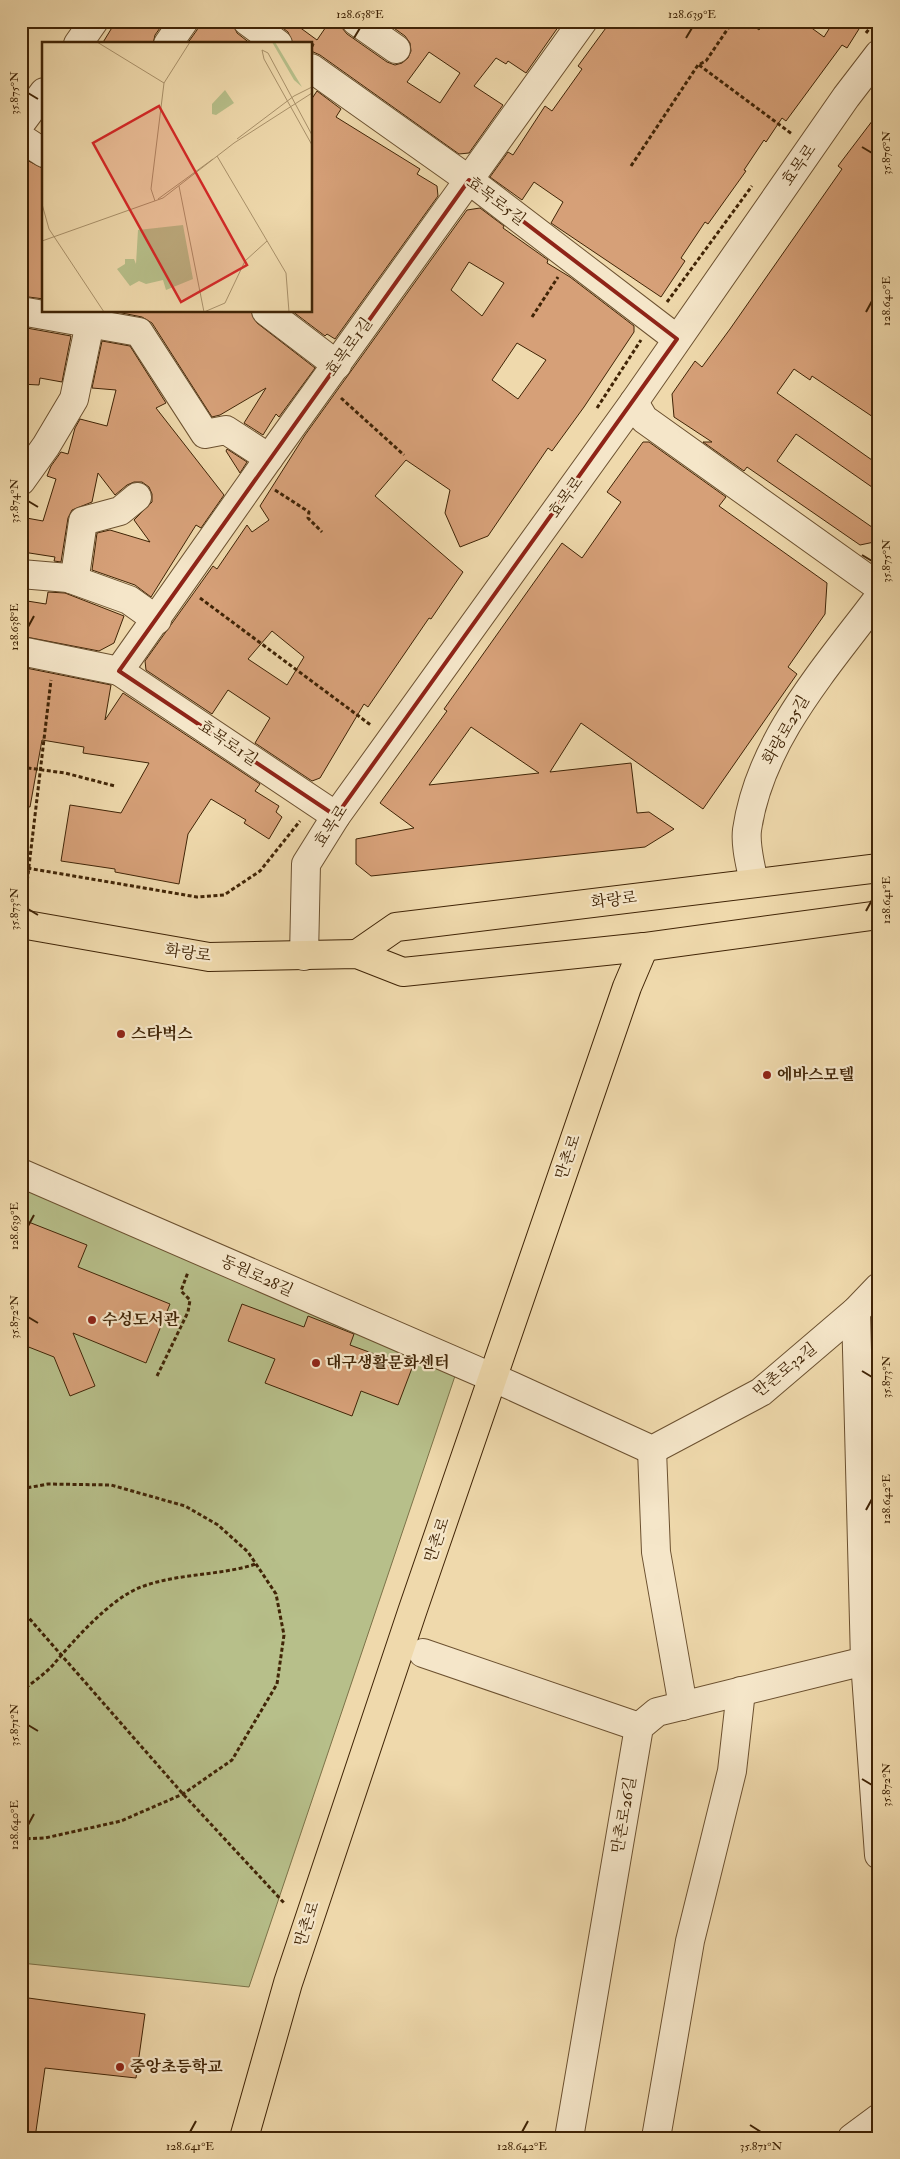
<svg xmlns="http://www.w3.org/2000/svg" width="900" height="2159" viewBox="0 0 900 2159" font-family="'IM FELL Double Pica','Noto Serif KR',serif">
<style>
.green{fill:#b7bf8a;stroke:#7c7248}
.building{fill:#d6a078;stroke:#402406;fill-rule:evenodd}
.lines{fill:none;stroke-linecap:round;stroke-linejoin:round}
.minor-casing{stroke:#6c5130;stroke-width:30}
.major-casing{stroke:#402406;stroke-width:30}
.path{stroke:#402406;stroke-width:3;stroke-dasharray:4 2.5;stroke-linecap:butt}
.minor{stroke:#f5e6c9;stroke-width:28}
.major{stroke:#efd9ac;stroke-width:28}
.marked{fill:none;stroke:#8f2418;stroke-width:4;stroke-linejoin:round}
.ticks{fill:none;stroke:#402406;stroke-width:2}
.poi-dot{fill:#8f2418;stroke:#f5e6c9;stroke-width:2}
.labels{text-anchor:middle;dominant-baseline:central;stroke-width:4.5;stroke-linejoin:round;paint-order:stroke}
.street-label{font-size:16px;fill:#402406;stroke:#f5e6c9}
.poi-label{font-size:16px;font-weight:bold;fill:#402406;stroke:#f5e6c9;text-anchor:start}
.inset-road{fill:none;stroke:#a9916a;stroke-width:1}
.view{fill:#d62828;fill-opacity:0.15;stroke:#d62828;stroke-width:2.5}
.inset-edge{fill:none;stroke:#402406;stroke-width:2.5}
.neatline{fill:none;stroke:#402406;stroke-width:2}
.ticks-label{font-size:12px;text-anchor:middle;fill:#402406}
</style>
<rect width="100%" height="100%" fill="#efd9ac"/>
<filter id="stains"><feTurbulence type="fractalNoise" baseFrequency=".004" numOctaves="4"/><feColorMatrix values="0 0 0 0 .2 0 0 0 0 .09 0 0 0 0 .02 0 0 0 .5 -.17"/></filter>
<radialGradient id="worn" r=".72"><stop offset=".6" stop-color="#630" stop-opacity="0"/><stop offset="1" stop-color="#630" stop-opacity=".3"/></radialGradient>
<polygon class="green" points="21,1187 457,1370 249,1987 21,1963"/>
<g class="building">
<polygon points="116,21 165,21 155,35 153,44 102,44"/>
<polygon points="199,21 232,21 237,33 251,44 187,44 197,30"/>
<path d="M274,21H291L317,40L330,21H341L342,28L347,34L387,62L395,65L402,63L408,58L411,51L410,43L405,36L384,21H538L535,25L561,23L526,73L508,61L506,64L496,58L474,86L503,105L469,153L459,154L320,55L311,51L314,44H293L288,32ZM429,52L460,73L440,103L407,82Z"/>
<polygon points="611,21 747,21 759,30 766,21 802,21 824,37 834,21 864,21 847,48 842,45 786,121 782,118 766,142 764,140 744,170 746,171 708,224 705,222 681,258 685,261 661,297 551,223 563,202 534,182 522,200 490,177 508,152 513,155 545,106 552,111 582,69 578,66"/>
<polygon points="317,91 341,109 336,117 420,169 417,174 437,186 438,196 335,339 327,334 325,336 292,311 311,311 311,100"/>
<polygon points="879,112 879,421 812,376 810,380 794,369 777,393 879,465 879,492 796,434 777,461 879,532 879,541 860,545 747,467 744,471 703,442 712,442 674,417 672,394 695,361 702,367 730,329 842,169 838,166"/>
<polygon points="21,157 44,169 44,299 21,296"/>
<path d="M480,208L504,226L503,228L548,260L547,263L570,277L634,326V332L584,407L552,451L548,448L488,536L460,547L445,513L450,490L406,460L375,496L463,572L431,619L429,618L368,707L364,704L320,778L312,781L255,743L270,718L228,690L212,714L146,670L145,661L213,566L217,569L247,525L252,532L269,520L260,506L305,435L467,210ZM469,262L504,283L482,316L451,290ZM517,343L546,360L518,399L492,380ZM272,631L304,657L287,685L248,659Z"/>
<polygon points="112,311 251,311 257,323 315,368 279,417 276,414 263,435 244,423 266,388 220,415 212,417 152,323 142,317"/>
<polygon points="21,327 71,336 62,382 40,378 39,385 21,384"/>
<polygon points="102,341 130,346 166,403 156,408 224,495 201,528 196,525 151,597 135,585 92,570 97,533 110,530 150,542 134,520 152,502 152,494 149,487 142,482 134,482 127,485 115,495 98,473 92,502 72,510 68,518 61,562 54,561 55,557 23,552 21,517 43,521 56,479 47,476 51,466 61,452 68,454 75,428 80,419 107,426 116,390 92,388"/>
<path d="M643,442H649L726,497L719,506L827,583L825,614L788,667L797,674L703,809L581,723L550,772L631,763L637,813L649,812L674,829L645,847L371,876L356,864V839L414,828L380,803L447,711L444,709L562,543L582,558L621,502L607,492ZM471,727L539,773L429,785Z"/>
<polygon points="227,449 247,462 240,473 226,451"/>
<polygon points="48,592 65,593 124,616 114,643 99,651 21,636 21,600 46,604"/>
<polygon points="21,667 111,685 105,720 123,693 260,784 255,791 279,806 276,812 282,817 269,839 244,823 246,820 211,799 188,834 179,884 115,872 115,869 61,861 70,805 121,813 149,763 83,753 84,747 42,740 30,807 21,806"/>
<polygon points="21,1219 87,1245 78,1267 170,1304 146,1363 73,1333 95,1386 70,1396 54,1357 21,1344"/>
<polygon points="242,1304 304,1327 308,1316 354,1334 350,1345 412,1368 398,1405 361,1391 352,1416 265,1383 275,1359 228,1341"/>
<polygon points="21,1997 145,2014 136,2078 45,2068 35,2138 21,2138"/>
</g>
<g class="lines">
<defs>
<g id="minor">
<polyline points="247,21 278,44"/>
<polyline points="356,21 396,49"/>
<polyline points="78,44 94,21"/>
<polyline points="168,44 184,21"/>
<polyline points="311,68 469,180 677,339"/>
<polyline points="21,123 44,92"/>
<polyline points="21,138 44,153"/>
<polyline points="21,311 139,332 205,434 226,430 269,458"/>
<polyline points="266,311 337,365"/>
<polyline points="634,402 644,419 879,587"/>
<polyline points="21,481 46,446 74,399 90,323"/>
<polyline points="21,574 68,578 129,600 157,620"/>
<polyline points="71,579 76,569 83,521 120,511 137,497"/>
<polyline points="21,651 119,671 269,458 583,21"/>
<polyline points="119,671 336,816"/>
<path d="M754,883C751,867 745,846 747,830C760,740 826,668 879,597"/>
<polyline points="304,956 306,864 336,816 634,402 846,97 879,54"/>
<polyline points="21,1173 512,1386 652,1450 761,1392 856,1311 879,1287"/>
<polyline points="856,1311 865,1661 879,1855"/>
<polyline points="652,1450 656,1552 683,1706"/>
<polyline points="423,1653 639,1727"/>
<polyline points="569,2138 639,1727 657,1712 865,1661"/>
<polyline points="656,2138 690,1941 732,1771 741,1691"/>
<polyline points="852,2138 879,2118"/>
</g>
<g id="major">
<polyline points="21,924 209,957 357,954 403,972 644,947 879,915"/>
<polyline points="357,954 396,927 879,868"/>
<polyline points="244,2138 288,1983 412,1612 627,987 644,947"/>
</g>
</defs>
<use href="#minor" class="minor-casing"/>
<use href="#major" class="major-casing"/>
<g class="path">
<polyline points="866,33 875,21"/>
<polyline points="699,65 792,134"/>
<polyline points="631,166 698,65 706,61 733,21"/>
<polyline points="667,302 752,186"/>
<polyline points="532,317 558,277"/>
<polyline points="341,398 404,455"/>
<polyline points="597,408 641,340"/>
<polyline points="275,490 309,512 308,518 322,532"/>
<polyline points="200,598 372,726"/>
<polyline points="21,767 65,773 115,786"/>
<polyline points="21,867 197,897 224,895 260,871 300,821"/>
<polyline points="25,900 51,680"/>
<polyline points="157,1376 188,1312 190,1300 181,1291 188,1272"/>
<polyline points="21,1489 48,1484 111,1485 185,1506 218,1525 248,1552 276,1594 284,1635 277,1684 232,1760 183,1794 121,1821 45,1838 21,1839"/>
<polyline points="21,1609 183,1794 285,1904"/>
<path d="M21,1692C31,1683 44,1675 53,1665C74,1640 110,1599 141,1587C178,1573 219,1576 256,1564"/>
</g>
<use href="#minor" class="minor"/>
<use href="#major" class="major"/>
</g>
<path class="marked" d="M469,180L677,339L336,816L119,671Z"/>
<path class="ticks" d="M354,38L360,28M686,38L692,28M28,93L38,99M862,147L872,153M866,312L872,301M28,501L38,507M862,555L872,561M28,627L34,616M28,909L38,915M866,911L872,900M28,1226L34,1215M28,1317L38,1323M862,1371L872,1377M866,1510L872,1499M28,1725L38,1731M862,1779L872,1785M28,1825L34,1814M750,2125L761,2132M190,2132L196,2121M522,2132L528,2121"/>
<g class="poi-dot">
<circle cx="121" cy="1034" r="5"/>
<circle cx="767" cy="1075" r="5"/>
<circle cx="92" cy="1320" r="5"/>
<circle cx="316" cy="1363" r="5"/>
<circle cx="120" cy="2067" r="5"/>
</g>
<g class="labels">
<g class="street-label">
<text transform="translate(799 165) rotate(-55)">효목로</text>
<text transform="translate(496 201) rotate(37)">효목로5길</text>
<text transform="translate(349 347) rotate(-54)">효목로1길</text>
<text transform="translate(566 497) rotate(-54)">효목로</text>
<text transform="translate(786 730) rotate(-60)">화랑로25길</text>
<text transform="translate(228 743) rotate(34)">효목로1길</text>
<text transform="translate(331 826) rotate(-57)">효목로</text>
<text transform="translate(614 900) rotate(-7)">화랑로</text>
<text transform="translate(188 953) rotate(8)">화랑로</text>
<text transform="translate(568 1157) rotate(-71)">만촌로</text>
<text transform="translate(257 1276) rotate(24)">동원로28길</text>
<text transform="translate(785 1370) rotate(-39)">만촌로32길</text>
<text transform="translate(437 1540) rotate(-71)">만촌로</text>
<text transform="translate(624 1815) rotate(-80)">만촌로26길</text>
<text transform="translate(307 1924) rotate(-72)">만촌로</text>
</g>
<g class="poi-label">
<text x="131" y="1034">스타벅스</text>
<text x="777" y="1075">에바스모텔</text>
<text x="102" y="1320">수성도서관</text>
<text x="326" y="1363">대구생활문화센터</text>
<text x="130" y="2067">중앙초등학교</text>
</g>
</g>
<g transform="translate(42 42)">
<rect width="270" height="270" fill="#efd9ac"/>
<path d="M230,0H233L260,45L252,38ZM183,48L192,61L174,73L170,72V62ZM141,183L151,237L124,248L121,238L104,242L97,239L88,244L75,227L83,222V217H92L94,222L96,188Z" fill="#b7bf8a"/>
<path class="inset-road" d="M55,0L122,41M220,8L222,17L270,103M220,8L226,11L270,93M195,97L252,54L270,45M175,114L244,231L247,270M137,144L162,270M116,157L171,117M113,159L109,147L122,41L148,0M0,162L7,187L62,270M0,199L121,156L192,101L270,51M162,270L183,261L203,219L225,199"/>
<path class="view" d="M117,64L205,223L139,260L51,101Z"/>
<rect width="270" height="270" class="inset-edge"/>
</g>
<rect width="900" height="2159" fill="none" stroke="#efd9ac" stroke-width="55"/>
<rect x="28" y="28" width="844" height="2104" class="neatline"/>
<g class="ticks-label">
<text x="360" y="18">128.638°E</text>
<text x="692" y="18">128.639°E</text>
<text transform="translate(14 93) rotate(-90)" y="4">35.875°N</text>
<text transform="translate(886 153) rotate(-90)" y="4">35.876°N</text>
<text transform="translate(886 301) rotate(-90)" y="4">128.640°E</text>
<text transform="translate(14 501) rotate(-90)" y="4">35.874°N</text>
<text transform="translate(886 561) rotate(-90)" y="4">35.875°N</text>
<text transform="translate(14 627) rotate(-90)" y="4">128.638°E</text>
<text transform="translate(886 900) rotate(-90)" y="4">128.641°E</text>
<text transform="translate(14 909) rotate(-90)" y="4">35.873°N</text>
<text transform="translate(14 1226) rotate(-90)" y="4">128.639°E</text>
<text transform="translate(14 1317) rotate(-90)" y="4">35.872°N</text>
<text transform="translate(886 1377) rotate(-90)" y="4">35.873°N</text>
<text transform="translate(886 1499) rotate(-90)" y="4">128.642°E</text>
<text transform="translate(14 1725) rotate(-90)" y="4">35.871°N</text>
<text transform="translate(886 1785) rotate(-90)" y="4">35.872°N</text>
<text transform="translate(14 1825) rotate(-90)" y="4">128.640°E</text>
<text x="190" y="2150">128.641°E</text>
<text x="522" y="2150">128.642°E</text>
<text x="761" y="2150">35.871°N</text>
</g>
<rect width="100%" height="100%" filter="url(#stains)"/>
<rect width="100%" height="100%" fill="url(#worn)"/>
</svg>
